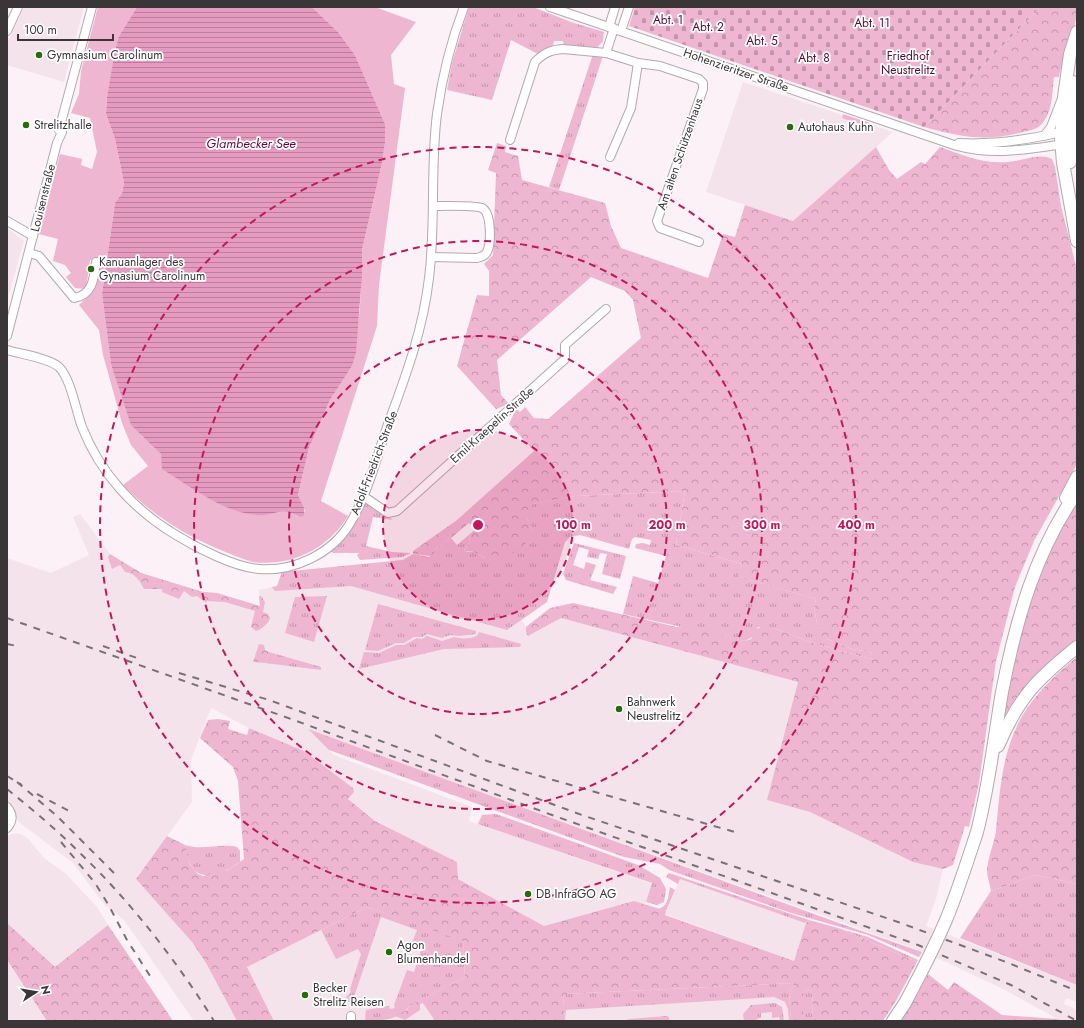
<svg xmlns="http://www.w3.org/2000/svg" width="1084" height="1028" viewBox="0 0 1084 1028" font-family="Jost,sans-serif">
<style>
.built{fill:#f5e3eb}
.grass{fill:url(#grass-tufts)}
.forest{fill:url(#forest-crowns)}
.cemetery{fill:url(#cemetery-stones)}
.park{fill:#eeb6d1}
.water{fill:url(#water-rules)}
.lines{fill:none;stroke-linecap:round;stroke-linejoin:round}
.minor-casing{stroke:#b3a9ae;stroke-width:10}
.primary-casing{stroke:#b3a9ae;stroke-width:14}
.minor{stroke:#fff;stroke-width:8}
.primary{stroke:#fff;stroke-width:12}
.rail{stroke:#787275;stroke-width:2;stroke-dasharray:7 7;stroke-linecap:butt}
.primary-bridge-casing{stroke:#b3a9ae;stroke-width:14;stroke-linecap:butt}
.primary-bridge{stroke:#fff;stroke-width:12}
.ring{fill:none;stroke:#c2185b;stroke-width:2;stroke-dasharray:7 5}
.poi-dot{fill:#256d0b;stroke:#fff;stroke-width:1.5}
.labels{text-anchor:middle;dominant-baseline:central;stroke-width:3.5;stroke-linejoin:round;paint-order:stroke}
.park-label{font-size:12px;fill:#500f36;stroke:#fff}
.poi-label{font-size:12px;fill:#3a3638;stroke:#fff;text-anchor:start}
.street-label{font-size:12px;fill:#3a3638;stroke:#fff}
.water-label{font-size:13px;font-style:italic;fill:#630b42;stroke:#fff}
.centre{fill:#c2185b;stroke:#fff;stroke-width:2}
.ring-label{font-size:12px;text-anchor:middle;font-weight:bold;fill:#c2185b;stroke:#fff;stroke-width:3.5;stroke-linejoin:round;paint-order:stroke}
</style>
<defs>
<pattern id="grass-tufts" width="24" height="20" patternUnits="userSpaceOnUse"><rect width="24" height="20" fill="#eeb6d1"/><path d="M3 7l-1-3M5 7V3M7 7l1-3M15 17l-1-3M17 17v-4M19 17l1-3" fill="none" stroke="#c295ab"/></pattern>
<pattern id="forest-crowns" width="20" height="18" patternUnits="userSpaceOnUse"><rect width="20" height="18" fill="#eeb6d1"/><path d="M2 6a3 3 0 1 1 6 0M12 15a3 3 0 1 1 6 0" fill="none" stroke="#c295ab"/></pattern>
<pattern id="cemetery-stones" width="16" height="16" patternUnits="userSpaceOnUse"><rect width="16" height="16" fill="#eeb6d1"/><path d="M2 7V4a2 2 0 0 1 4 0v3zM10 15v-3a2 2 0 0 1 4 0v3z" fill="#c295ab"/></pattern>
<pattern id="water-rules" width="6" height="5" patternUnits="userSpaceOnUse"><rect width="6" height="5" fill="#e59bc0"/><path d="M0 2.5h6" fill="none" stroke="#bb7f9d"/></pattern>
</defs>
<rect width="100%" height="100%" fill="#fbf1f6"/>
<g class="built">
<polygon points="24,7 84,7 64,82 7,65 7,44"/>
<polygon points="743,82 893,132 793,221 706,192"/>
<polygon points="7,228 24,241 7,302"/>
<polygon points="80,514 110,554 141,573 203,592 217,593 260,606 259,590 277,586 282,572 403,560 413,554 536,610 522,620 526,627 526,632 528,636 561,618 798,682 768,800 810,812 913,862 943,869 936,899 926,926 1077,985 1077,1002 1066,998 1064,1004 1077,1010 1077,1021 1061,1021 1003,989 948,963 916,949 309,730 334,755 472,807 469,821 653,884 645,905 634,902 544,926 458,879 457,862 375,821 348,799 353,788 304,751 249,728 211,708 191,760 192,802 136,879 192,942 206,963 237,1021 194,1021 124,920 104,904 73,863 24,826 18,821 14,808 7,803 7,558 51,573 89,555 73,517"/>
<polygon points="15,833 21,834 28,839 45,859 65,873 97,907 108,925 55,968 7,923 7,836"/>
<polygon points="680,879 806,923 794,961 665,914"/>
<polygon points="367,907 463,940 467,1021 274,1021 247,967"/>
<polygon points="7,960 13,970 47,1021 7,1021"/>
<polygon points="794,983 813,1021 565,1021 563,994"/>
</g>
<g class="grass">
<polygon points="469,7 533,7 571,22 604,32 603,41 596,49 564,46 563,41 554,41 553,46 538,54 511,40 492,100 447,90 452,63"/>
<polygon points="593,54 603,56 559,190 549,187"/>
<polygon points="843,114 870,123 871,129 842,118"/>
<polygon points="685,491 676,545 742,564 739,577 816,599 814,608 818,628 827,639 852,649 870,652 873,655 873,658 870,659 816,644 776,629 758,627 754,636 745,641 623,614 633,576 658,583 666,556 635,548 636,544 643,543 650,545 651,540 635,537 632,539 629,549 580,535 570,537 565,542 547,602 507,630 351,586 275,591 272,587 277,586 282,572 403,560 413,554 429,557 435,552 435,549 451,538 457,545 470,534 469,543 464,550 467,552 476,552 484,558 533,531 527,518 527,512 532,504 575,496"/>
<polygon points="364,503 369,503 393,520 373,517 366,546 392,552 411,553 402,557 360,560 357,555 359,553 333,553 330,551"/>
<polygon points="574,543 626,556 620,579 602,574 607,554 600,553 598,559 587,557 589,550 579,547 573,565 584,569 586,562 596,565 590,580 617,587 613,594 566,580 563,574"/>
<polygon points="327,596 314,642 285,633 295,597"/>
<polygon points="378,604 476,631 476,634 459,636 450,635 442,638 427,634 422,637 414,637 404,643 396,643 378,651 365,650"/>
<path d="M479,632L521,644L520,647L444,649L359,669L364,652L379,653L396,645H404L417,638L422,639L427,636L442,641L454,637C460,639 471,639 477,636Z"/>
<polygon points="269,652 321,667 321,670 265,663"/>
<polygon points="308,729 836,922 922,952 919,957 868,935 788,912 669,870 660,864 624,857 329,750"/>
<polygon points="496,814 638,865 660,878 666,889 664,902 657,905 646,902 652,883 478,824 482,815"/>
<path d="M185,845C203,851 219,843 237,847L240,851V862C235,864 232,868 227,870C200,881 189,874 185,845Z"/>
<polygon points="669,873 809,920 805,923 680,879 678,884 666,877"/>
<polygon points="1036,875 1077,884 1077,985 960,938 991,891"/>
<path d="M670,887L675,890L666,911L658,909C669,906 668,896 670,887Z"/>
<path d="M367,907L463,940L465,977L410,1005C401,1020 380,1021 365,1021L366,1010L389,1006L390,1009L395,1008L394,1005L407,970L414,972L422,947L412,943L417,930L381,917L354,997L361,1003L348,1002L346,997L351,992L350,989L361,954L358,949L336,959L321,930Z"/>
<polygon points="838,928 868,937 918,960 917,962"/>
<polygon points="794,983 794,986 789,992 791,1021 789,1021 788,1009 785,1002 774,997 566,1010 565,1021 563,994"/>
<polygon points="808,989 812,991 813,1021 803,1021 802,1003 803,994"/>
<polygon points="775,1003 782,1007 784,1021 780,1021 779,1017 772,1018 772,1012 761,1013 761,1018 757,1019 757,1021 744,1021 743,1014 751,1005"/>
<polygon points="666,1016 669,1017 669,1021 625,1021 629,1019"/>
</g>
<g class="forest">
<path d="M1040,7H1077C1077,32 1063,53 1059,77H1054C1052,92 1053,109 1044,121C1039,129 1032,130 1023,132C985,142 961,137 924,127Z"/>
<path d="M497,143L506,146L505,152L518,156L522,180L605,203L611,226L621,248L708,278L723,234L735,237L745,205L793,221L876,147L889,170L897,179L921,162L925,164L940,147C965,156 988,166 1015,161C1026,159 1042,153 1052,159L1055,167L1061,206L1077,270V464L1034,541L1015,587L996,661L979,783L969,827L965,826L953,865L943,869L913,862L810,812L767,800L798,682L561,618L528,636L526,632V627L550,608L573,603L677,627L683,626L745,641L751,639L757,629L763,626L776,629L816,644L870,659L873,658V655L870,652L852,649L827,639L821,635L818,628L814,608L816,599L738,577L742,564L676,545L685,491L575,496L533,504L527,512V518L533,531C528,549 503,561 485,558C482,557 479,554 477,553C473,551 468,552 464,551L469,543L470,534L475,529L469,523L451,538L435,549V552L431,556L413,554V551L457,520L534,451L509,424L516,409L520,412L525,407L534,418L548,419L641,338L633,300L625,291L591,277L497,360L501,395L509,404L496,409L457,366L477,295L489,296V271L484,264L493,255L496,173L488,170Z"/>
<polygon points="1077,498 1077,645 1057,660 1002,734 1007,690 1037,571"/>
<path d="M110,554L141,573L203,592L217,593L260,606L259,596H261L265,602L263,612L268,614L270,618C269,623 261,630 256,631L251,627L255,611L225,602L207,601L206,603L197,596L192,597L184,591L179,599L162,592V589H144C140,581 135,573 125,572L120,565L112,569L108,557Z"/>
<polygon points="259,644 264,645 265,650 269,652 265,663 253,662"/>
<path d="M1077,657V884L1036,875L991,891C990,885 987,876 987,870C988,857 994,844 996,831C1003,748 1009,712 1077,657Z"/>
<polygon points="218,719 230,721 228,729 247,735 249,728 304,751 353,788 354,792 348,799 375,821 457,862 458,879 544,926 634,901 666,911 665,915 794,961 806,923 809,920 838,928 917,962 897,999 883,1021 813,1021 812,991 808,989 803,994 803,1021 791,1021 789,992 794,986 794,983 563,994 565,1021 435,1021 423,1003 420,1004 420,1010 405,1020 395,1016 407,1010 410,1005 465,977 463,941 367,907 247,967 274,1021 237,1021 206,963 192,942 136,879 167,836 185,845 190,865 198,874 203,876 228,870 244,859 238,781 233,767 200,738 208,720"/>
<polygon points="7,923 55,967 108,925 173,1021 47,1021 7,960"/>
<polygon points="928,974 948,990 954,982 1002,1015 1058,1019 1061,1021 898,1021 908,1005 911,1006"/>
</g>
<polygon class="cemetery" points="635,7 1040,7 924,127 629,26"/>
<path class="park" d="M98,7H137L119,36L107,97L106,114L115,139L124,183L122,193L115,203L102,294L111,364L150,442L161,454L223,505L257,515L288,510L298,515L305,511L298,495L309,448L330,400L352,366L360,308L362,250L382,163L385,143V124L355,55L338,32L312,7H375L416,22L391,55L394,84L405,88L379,285L377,326L321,501L348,516C328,549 291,567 252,562C201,544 161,524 123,485L148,466L131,445L122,423L103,355L99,330L79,305L94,290L98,262L90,260L86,289L75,288L66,277L71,273L65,265L53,261L58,239L39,234L60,154L82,159L81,165L92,169L97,152L90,118L71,113L79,94L81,71Z"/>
<path class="water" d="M137,7H312L338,32L355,55L385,124V143L382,163L362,250V275L356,352L352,366L330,400L309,448L298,495L304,508V515L301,517C277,505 277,517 256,515C222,512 190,486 162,469L161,454L131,425L111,364L102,294L115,203L122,193L124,183L115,139L106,114L107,97L115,51L119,36Z"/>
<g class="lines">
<defs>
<g id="minor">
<path d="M550,7L957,146C994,156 1028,149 1065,144"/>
<polyline points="609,27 615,7"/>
<polyline points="7,31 18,7"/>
<polyline points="621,31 629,7"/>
<polyline points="606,53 638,63 631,108 610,157"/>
<polyline points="638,63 660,66 699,79 703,83 703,89 657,221 660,228 699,242"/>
<polyline points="59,130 92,7"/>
<polyline points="1044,136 1051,127 1061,101"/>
<path d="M510,140L535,62C544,53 550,50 563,49L606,53L614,28"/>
<path d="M959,143C994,145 1027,140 1061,132"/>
<polyline points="7,221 33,236"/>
<path d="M29,253L39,256L74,298C93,295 94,278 96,262"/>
<path d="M431,257L477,258C481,257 485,256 487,252C491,244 492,213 482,208C473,205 443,206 433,206"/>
<polyline points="7,336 57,143 62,132 61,126"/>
<path d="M7,350C20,354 49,358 59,367C71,379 76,411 82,427C100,473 134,510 176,535C197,548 234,567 259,569C293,572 331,554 349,525C367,496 376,460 387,427C405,378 423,331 429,278C436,224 430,168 437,114C442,78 451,41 464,7"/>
<polyline points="363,496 388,513 397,511 565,359 565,345 606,309"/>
<path d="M7,807C13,814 13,821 7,828"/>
<polyline points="351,1021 351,1016"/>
</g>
<g id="primary">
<polyline points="1077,32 1070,54 1064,97 1061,138 1063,163 1077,241"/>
<polyline points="1070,162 1073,82"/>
<polyline points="1066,498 1077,477"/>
<path d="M998,746C1019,697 1036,680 1077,647"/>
<path d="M977,832C989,786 994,739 1002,692C1016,620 1035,552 1077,492"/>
<polyline points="893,1021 905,1003"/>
</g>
</defs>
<use href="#minor" class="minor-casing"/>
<use href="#primary" class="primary-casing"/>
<use href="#minor" class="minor"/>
<use href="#primary" class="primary"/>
<g class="rail">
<polyline points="7,618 291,719 552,815 918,945 1011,985 1077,1021"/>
<polyline points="7,644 17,646"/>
<polyline points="103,646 137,658"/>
<polyline points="179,673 269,700 582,815 898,922 1006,962 1077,991"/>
<polyline points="435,735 487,761 735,832"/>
<polyline points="7,776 22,785"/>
<polyline points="17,782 57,816 117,876"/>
<path d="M7,789C33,810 58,831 82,855C130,901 179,964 214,1021"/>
<polyline points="37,794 73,813"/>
<polyline points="61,842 95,883 108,904 127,940 152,979"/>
</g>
<defs>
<path id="primary-bridge" d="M905,1003C920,975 934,948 946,920C958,891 967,862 977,832"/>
</defs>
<use href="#primary-bridge" class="primary-bridge-casing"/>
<use href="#primary-bridge" class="primary-bridge"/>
</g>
<circle cx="478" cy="525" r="95" fill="#c2185b" fill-opacity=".12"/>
<g class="ring">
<circle cx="478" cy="525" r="95"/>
<circle cx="478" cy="525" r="189"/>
<circle cx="478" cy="525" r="284"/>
<circle cx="478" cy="525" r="378"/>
</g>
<g class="poi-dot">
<circle cx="39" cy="55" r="4"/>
<circle cx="26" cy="125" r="4"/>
<circle cx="790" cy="127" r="4"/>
<circle cx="91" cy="269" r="4"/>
<circle cx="619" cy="709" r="4"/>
<circle cx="528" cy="894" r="4"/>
<circle cx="389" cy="952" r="4"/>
<circle cx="305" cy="995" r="4"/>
</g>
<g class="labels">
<g class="park-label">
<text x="668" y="20">Abt. 1</text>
<text x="872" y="23">Abt. 11</text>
<text x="708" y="27">Abt. 2</text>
<text x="762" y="41">Abt. 5</text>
<text x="908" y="56">Friedhof<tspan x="908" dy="14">Neustrelitz</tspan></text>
<text x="814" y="58">Abt. 8</text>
</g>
<g class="poi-label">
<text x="47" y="55">Gymnasium Carolinum</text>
<text x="34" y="125">Strelitzhalle</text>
<text x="798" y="127">Autohaus Kuhn</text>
<text x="99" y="262">Kanuanlager des<tspan x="99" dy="14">Gynasium Carolinum</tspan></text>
<text x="627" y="702">Bahnwerk<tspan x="627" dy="14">Neustrelitz</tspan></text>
<text x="536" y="894">DB InfraGO AG</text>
<text x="397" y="945">Agon<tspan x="397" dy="14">Blumenhandel</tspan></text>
<text x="313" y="988">Becker<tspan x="313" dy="14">Strelitz Reisen</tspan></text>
</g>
<g class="street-label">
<text transform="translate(736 70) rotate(19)">Hohenzieritzer Straße</text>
<text transform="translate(680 154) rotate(-71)">Am alten Schützenhaus</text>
<text transform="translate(43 198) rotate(-76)">Louisenstraße</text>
<text transform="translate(492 425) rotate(-42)">Emil-Kraepelin-Straße</text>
<text transform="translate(374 463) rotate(-69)">Adolf-Friedrich-Straße</text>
</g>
<g class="water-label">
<text x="251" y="143">Glambecker See</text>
</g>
</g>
<circle cx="478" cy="525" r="6" class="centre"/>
<g class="ring-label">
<text x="573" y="529">100 m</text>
<text x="667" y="529">200 m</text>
<text x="762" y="529">300 m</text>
<text x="856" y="529">400 m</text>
</g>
<rect width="1084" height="1028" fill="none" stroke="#3a3638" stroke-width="16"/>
<g transform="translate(36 992) rotate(78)" stroke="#ffffff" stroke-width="3" paint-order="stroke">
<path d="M0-3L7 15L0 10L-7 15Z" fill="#3a3638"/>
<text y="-6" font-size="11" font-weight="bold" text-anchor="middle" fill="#3a3638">N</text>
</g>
<path d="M18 34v6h95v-6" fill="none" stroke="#3a3638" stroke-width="2"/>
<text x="24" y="34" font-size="12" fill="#3a3638" stroke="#ffffff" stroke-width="3" paint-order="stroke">100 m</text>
</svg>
